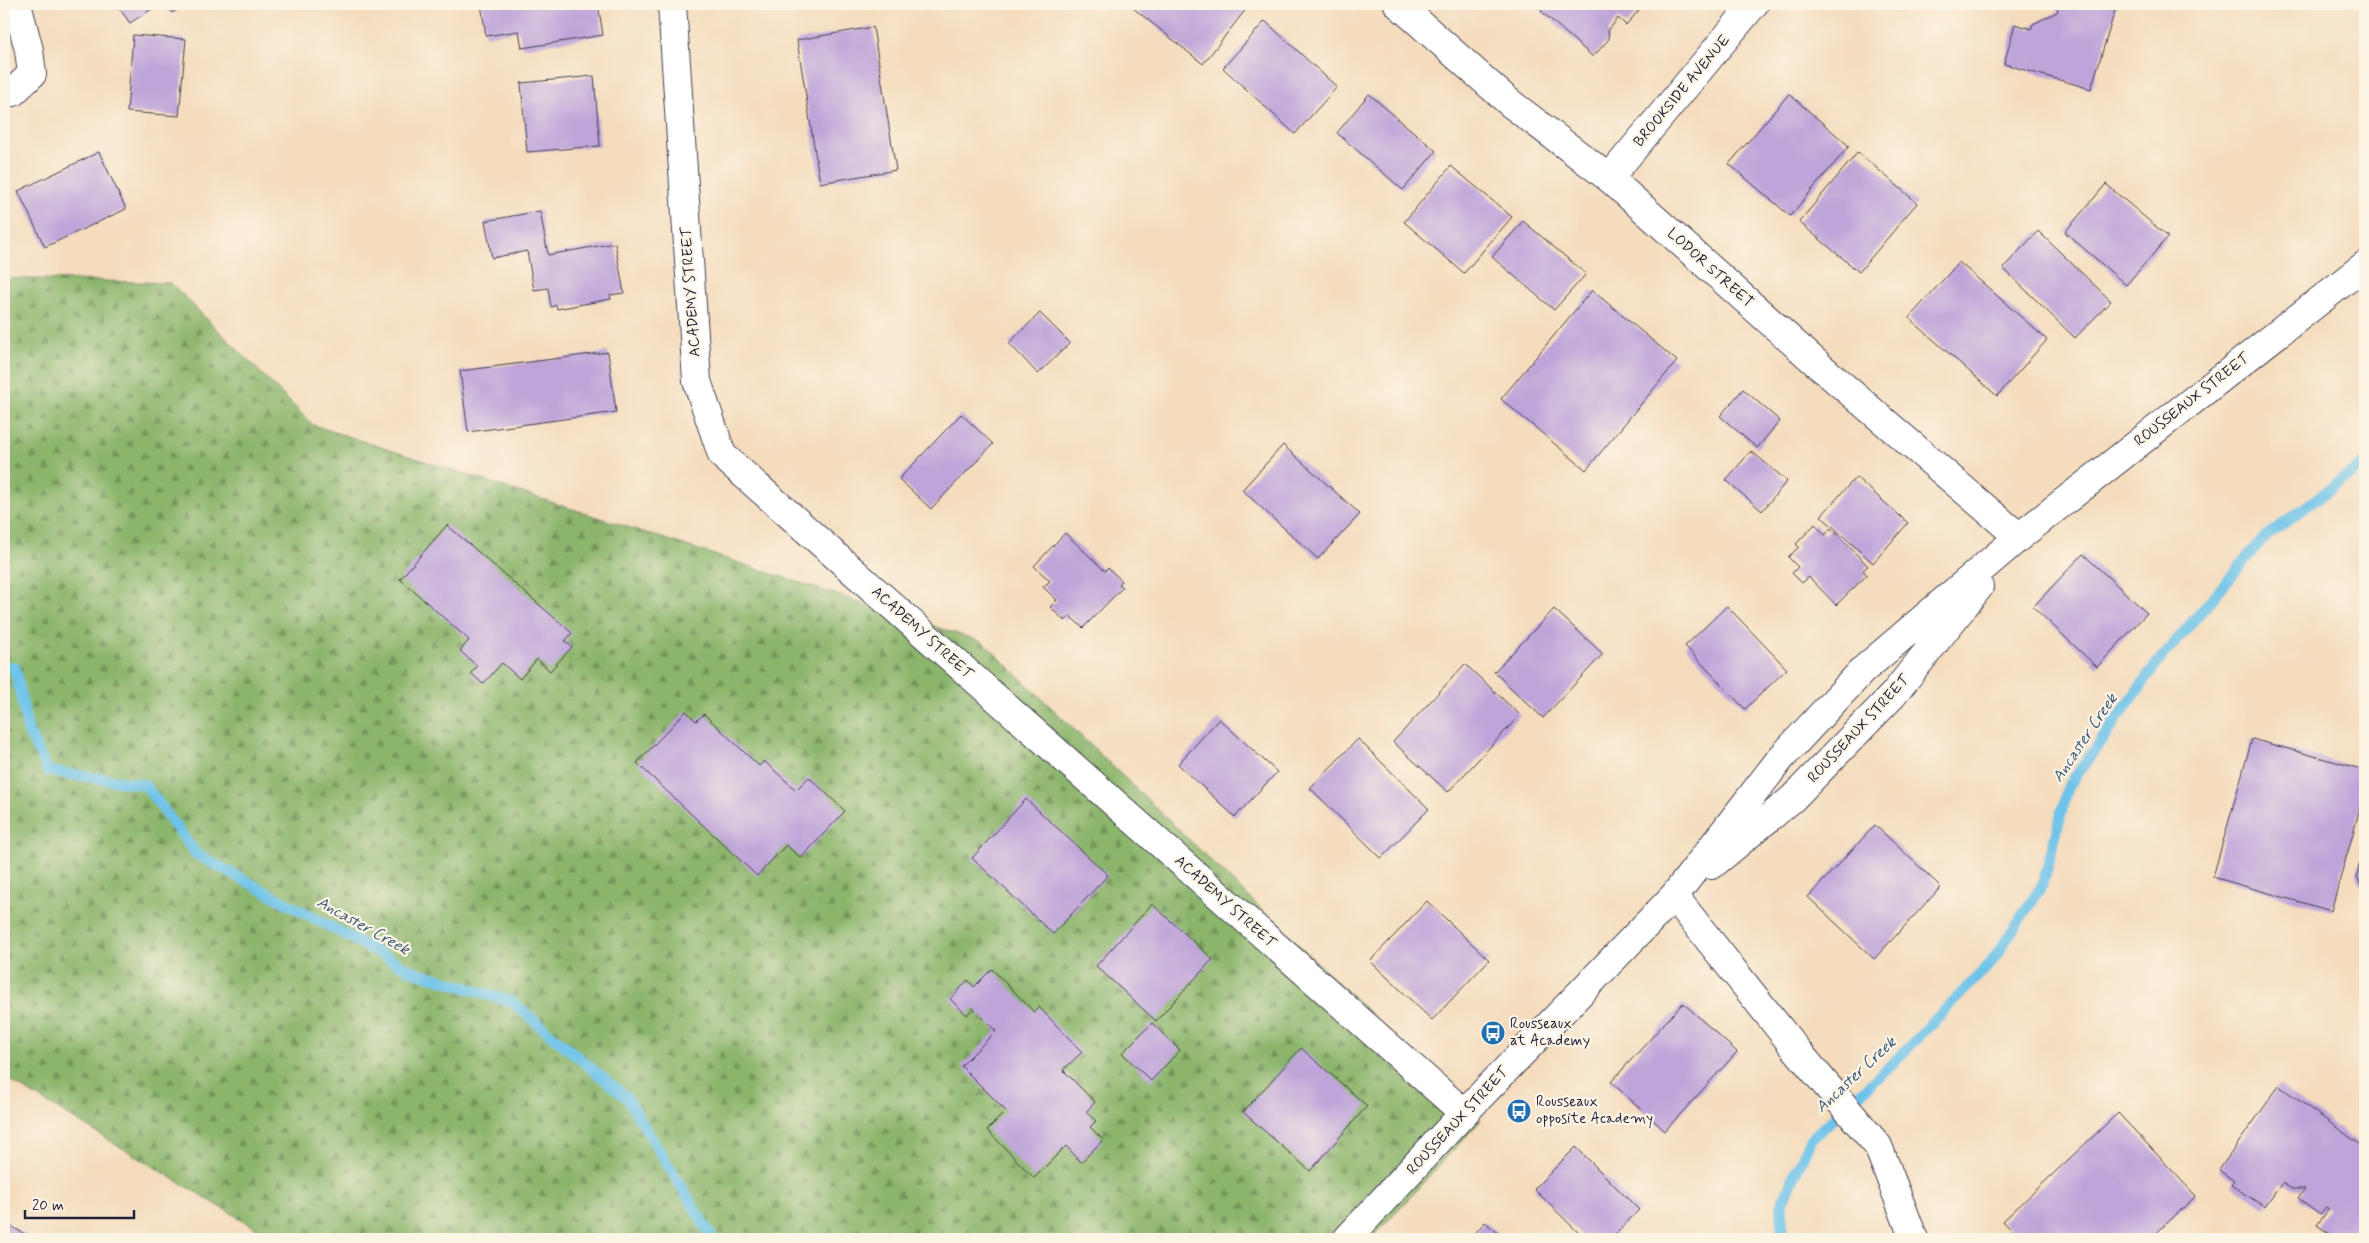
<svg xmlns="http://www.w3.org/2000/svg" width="2369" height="1243" viewBox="0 0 2369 1243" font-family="Mynerve,sans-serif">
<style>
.forest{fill:url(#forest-firs);stroke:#576c54}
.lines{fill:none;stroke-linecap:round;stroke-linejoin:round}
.stream{stroke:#6cc2e9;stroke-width:11}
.building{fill:#bea4d9}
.minor-casing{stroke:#423e4e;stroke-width:30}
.major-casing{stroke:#423e4e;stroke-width:30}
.minor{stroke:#fff;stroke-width:28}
.major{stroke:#fff;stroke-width:28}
.labels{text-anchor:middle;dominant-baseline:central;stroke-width:4.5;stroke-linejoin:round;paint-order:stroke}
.street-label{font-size:15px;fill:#22223b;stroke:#fcf5e5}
.poi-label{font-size:15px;fill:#22223b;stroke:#fcf5e5;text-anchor:start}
.water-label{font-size:16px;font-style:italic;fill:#3c5a78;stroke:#fcf5e5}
</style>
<defs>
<pattern id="forest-firs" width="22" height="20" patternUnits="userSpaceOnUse" patternTransform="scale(1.25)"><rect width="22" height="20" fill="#8cb56c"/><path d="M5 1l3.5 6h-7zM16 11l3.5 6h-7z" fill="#72935a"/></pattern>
</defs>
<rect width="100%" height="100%" fill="#fcf5e5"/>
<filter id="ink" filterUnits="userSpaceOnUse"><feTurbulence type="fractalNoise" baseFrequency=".02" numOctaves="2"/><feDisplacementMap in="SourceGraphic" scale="10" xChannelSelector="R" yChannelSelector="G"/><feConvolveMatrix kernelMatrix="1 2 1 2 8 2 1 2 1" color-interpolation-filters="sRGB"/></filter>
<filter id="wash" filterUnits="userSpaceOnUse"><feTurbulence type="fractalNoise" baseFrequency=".0096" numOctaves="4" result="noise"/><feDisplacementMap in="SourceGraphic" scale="20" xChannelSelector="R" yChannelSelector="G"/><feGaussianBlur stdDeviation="1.12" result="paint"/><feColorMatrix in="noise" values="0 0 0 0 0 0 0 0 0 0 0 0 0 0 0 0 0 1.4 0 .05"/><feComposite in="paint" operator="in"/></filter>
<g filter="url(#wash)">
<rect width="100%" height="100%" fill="#f4dcbd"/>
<polygon class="forest" points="4,278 171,283 313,425 983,642 1481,1120 1371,1239 274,1239 4,1077"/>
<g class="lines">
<g class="stream">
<polyline points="4,666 15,668 28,731 48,771 145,785 196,854 410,970 512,1002 627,1098 713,1239"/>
<polyline points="1782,1239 1782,1203 1811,1139 1894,1062 1991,963 2043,884 2068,787 2158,662 2264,538 2365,463"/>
</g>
</g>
<g id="blocks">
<g class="building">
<polygon points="116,4 159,4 130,23"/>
<polygon points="165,4 186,4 172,13"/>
<polygon points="481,4 598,4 603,35 522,48 519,31 486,36"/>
<polygon points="1134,4 1250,4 1203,64 1132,7"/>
<polygon points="1547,4 1636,4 1641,8 1626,25 1618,18 1608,31 1609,39 1593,57 1541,11"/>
<polygon points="2059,4 2117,4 2091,89 2004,64 2015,24 2031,29 2033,24 2057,12"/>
<polygon points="1265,21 1337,87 1295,134 1223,68"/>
<polygon points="873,27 896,170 820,183 797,40"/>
<polygon points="133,35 186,39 179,116 127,112"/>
<polygon points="594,76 600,146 527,152 521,83"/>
<polygon points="1369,94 1436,151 1403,190 1337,133"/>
<polygon points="1789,94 1849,146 1790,216 1729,164"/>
<polygon points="99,152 126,209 45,247 18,191"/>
<polygon points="1858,152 1917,203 1859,272 1799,222"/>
<polygon points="1451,166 1512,217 1464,273 1404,222"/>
<polygon points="2106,184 2168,237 2126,285 2065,232"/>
<polygon points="540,211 548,255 615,243 624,293 610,295 611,299 557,309 556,305 551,307 548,288 534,290 527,251 492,258 485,221"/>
<polygon points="1523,221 1586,274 1554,310 1492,257"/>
<polygon points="2038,231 2111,301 2075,338 2003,268"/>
<polygon points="1959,262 2047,340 1997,396 1909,318"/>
<polygon points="1592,290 1677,361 1586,470 1501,399"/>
<polygon points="1040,313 1070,343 1038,374 1009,343"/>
<polygon points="608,352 616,412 468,432 460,371"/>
<polygon points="1743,389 1780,421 1757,448 1720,416"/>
<polygon points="961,414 993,444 931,509 899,479"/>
<polygon points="1283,445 1360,514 1318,559 1242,490"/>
<polygon points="1751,451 1787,481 1762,511 1726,480"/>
<polygon points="1856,477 1908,523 1873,563 1821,516"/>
<polygon points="1815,524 1825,535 1831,528 1868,566 1863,570 1867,575 1836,605 1809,577 1802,583 1792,573 1798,567 1788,557 1799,547 1796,544"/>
<polygon points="447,525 572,633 565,641 572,647 550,671 537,659 520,679 502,663 483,684 471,673 477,666 460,651 469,640 400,579"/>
<polygon points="1065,533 1105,571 1108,568 1122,581 1119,584 1123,587 1083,628 1070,616 1065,621 1050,607 1057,600 1043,587 1050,581 1034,566"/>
<polygon points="2083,554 2147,613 2097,667 2033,607"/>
<polygon points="1727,606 1787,669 1745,709 1685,646"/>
<polygon points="1554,609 1603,654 1543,718 1494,672"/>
<polygon points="1465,664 1520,715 1448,792 1393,742"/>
<polygon points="686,711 696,721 704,714 759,766 764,761 796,790 809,777 845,811 801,858 786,845 757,876 637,763"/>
<polygon points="1219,719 1277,772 1235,817 1178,764"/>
<polygon points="1358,739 1429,809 1381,858 1310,788"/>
<polygon points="2252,739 2365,770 2365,791 2331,911 2213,877"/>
<polygon points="1026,799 1108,875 1053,934 972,858"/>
<polygon points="1875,825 1941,887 1874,959 1808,897"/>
<polygon points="2365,861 2365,893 2357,877 2359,865"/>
<polygon points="1427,901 1489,960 1432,1020 1370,961"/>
<polygon points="1152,904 1213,959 1156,1021 1096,966"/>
<polygon points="992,969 1034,1012 1039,1007 1082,1052 1063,1070 1095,1102 1086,1112 1096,1121 1090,1127 1103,1140 1081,1162 1066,1146 1034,1178 987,1130 1006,1111 961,1066 996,1031 973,1008 967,1015 950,999 968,980 974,987"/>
<polygon points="1683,1003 1737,1052 1665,1131 1611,1082"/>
<polygon points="1152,1023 1180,1050 1151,1081 1122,1053"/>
<polygon points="1301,1048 1367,1106 1310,1171 1243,1112"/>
<polygon points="2279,1086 2365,1148 2365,1163 2360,1171 2365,1175 2365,1239 2337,1239 2317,1225 2329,1209 2326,1207 2320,1214 2298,1198 2305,1189 2292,1189 2282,1183 2265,1207 2231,1185 2234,1181 2219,1170"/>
<polygon points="2118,1113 2196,1196 2150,1239 2020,1239 2003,1221"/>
<polygon points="1576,1147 1639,1210 1610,1239 1585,1239 1534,1189"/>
<polygon points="4,1222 33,1239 4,1239"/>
<polygon points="1485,1222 1505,1239 1470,1239"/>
</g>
</g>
</g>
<g filter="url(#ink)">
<use href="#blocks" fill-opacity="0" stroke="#423e4e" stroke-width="1"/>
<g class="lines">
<defs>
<g id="minor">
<polyline points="672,4 697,381 722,455 1464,1113"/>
<polyline points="1398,4 1510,103 1609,178 1822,368 2019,537"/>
<polyline points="4,91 13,92 32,74 29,50 17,4"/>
<polyline points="1609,178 1754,4"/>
<polyline points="1674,896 1795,1048 1878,1146 1914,1239"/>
</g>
<g id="major">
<polyline points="1712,865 1792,799 1893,695 1979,587"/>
<polyline points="1347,1239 1464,1113 1674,896 1781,758 1863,670 2019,537 2365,265"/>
</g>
</defs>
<use href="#minor" class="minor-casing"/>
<use href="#major" class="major-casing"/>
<use href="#minor" class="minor"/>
<use href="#major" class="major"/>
</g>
</g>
<defs>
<symbol id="bus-disc" viewBox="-11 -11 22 22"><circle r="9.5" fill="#1f6fb2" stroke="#fcf5e5"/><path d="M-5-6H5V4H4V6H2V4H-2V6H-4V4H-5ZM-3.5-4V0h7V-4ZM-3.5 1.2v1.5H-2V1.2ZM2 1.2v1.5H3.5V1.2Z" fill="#fff"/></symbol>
</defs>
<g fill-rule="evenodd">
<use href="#bus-disc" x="1479" y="1019" width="28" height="28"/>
<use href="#bus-disc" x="1505" y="1097" width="28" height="28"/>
</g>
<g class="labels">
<g class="street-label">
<text transform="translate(1682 91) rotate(-50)">BROOKSIDE AVENUE</text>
<text transform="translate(1710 268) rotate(42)">LODOR STREET</text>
<text transform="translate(691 292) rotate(-94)">ACADEMY STREET</text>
<text transform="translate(2192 400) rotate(-38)">ROUSSEAUX STREET</text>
<text transform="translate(922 633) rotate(42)">ACADEMY STREET</text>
<text transform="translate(1859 729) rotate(-47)">ROUSSEAUX STREET</text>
<text transform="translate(1225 902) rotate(42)">ACADEMY STREET</text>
<text transform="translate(1458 1121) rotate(-47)">ROUSSEAUX STREET</text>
</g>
<g class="poi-label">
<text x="1510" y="1024">Rousseaux<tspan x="1510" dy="17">at Academy</tspan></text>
<text x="1536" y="1102">Rousseaux<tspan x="1536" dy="17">opposite Academy</tspan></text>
</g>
<g class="water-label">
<text transform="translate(2085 738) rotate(-56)">Ancaster Creek</text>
<text transform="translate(363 926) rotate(29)">Ancaster Creek</text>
<text transform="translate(1856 1075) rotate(-43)">Ancaster Creek</text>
</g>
</g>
<rect width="2369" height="1243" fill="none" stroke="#fcf5e5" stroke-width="20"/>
<path d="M25 1210v8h109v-8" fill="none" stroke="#22223b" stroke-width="2.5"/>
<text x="32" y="1210" font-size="15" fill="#22223b" stroke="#fcf5e5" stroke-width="4" paint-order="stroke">20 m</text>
</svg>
